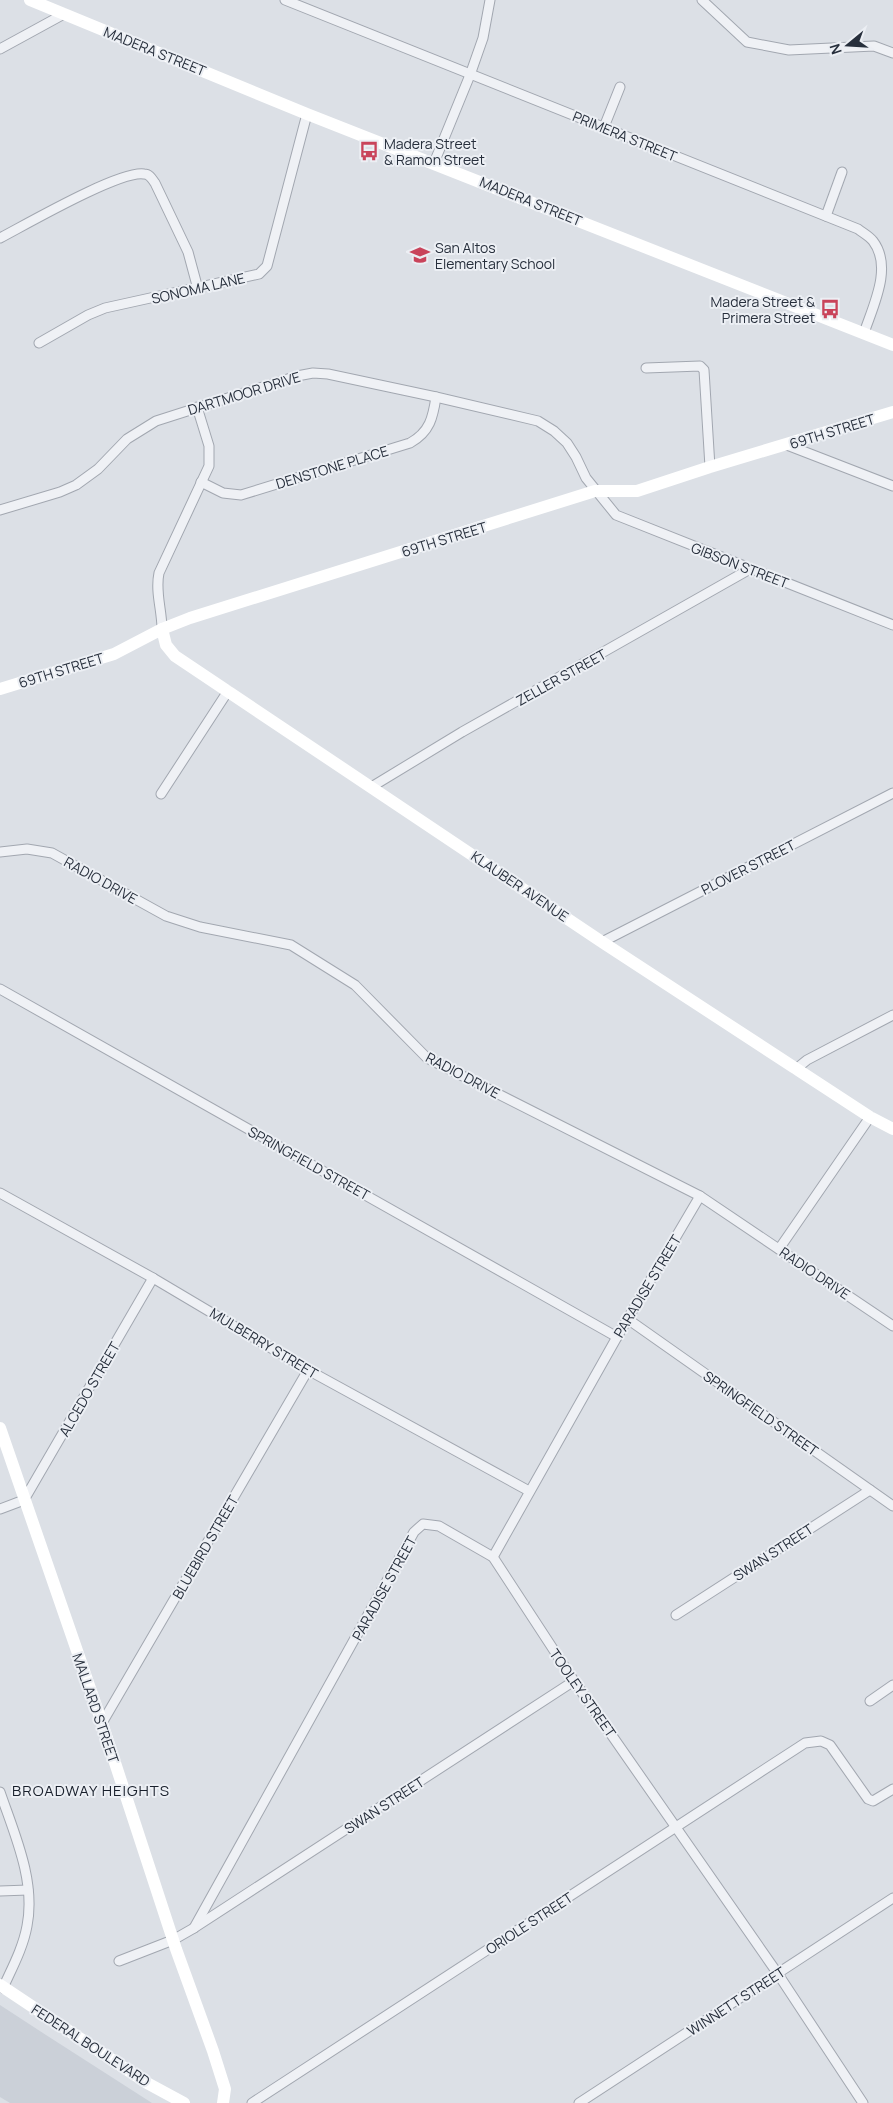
<svg xmlns="http://www.w3.org/2000/svg" width="893" height="2103" viewBox="0 0 893 2103" font-family="Manrope,sans-serif">
<style>
.built{fill:#cbd0d8}
.lines{fill:none;stroke-linecap:round;stroke-linejoin:round}
.street-casing{stroke:#a2a7b0;stroke-width:11}
.street{stroke:#eff1f5;stroke-width:9}
.secondary{stroke:#fff;stroke-width:12}
.labels{text-anchor:middle;dominant-baseline:central;stroke-width:4;stroke-linejoin:round;paint-order:stroke}
.street-label{font-size:14px;fill:#272f3c;stroke:#eceff4}
.poi-label{font-size:14px;fill:#272f3c;stroke:#eceff4;text-anchor:start}
.neighbourhood-label{font-size:15px;letter-spacing:1px;fill:#19202c;stroke:#eceff4}
</style>
<rect width="100%" height="100%" fill="#dce0e6"/>
<polygon class="built" points="0,2005 46,2035 152,2103 10,2103 0,2097"/>
<g class="lines">
<defs>
<g id="street">
<path d="M285,0L858,229C863,233 869,236 873,241C893,267 873,306 864,333"/>
<polyline points="702,0 747,42 789,50 874,46 893,53"/>
<polyline points="0,49 64,14"/>
<polyline points="604,127 620,87"/>
<polyline points="434,163 470,75 483,38 490,0"/>
<polyline points="826,216 842,172"/>
<path d="M0,238C25,225 120,170 144,174C150,174 152,179 155,183L188,252L198,289"/>
<polyline points="39,343 88,315 105,308 259,274 267,266 307,114"/>
<polyline points="646,368 700,366 704,370 710,467"/>
<polyline points="787,445 893,486"/>
<path d="M201,482L223,493L241,495L410,443C430,432 433,417 436,397"/>
<polyline points="0,510 60,492 76,485 98,469 127,439 156,421 297,376 313,373 328,374 436,397 538,421 554,431 567,443 576,457 586,478 616,515 893,625"/>
<path d="M162,629C162,610 155,592 159,573L209,466V446L197,407"/>
<polyline points="373,786 462,732 750,569"/>
<polyline points="161,794 228,691"/>
<polyline points="0,852 27,849 52,853 166,916 200,927 291,945 355,985 427,1058 700,1196 893,1326"/>
<polyline points="602,942 893,793"/>
<polyline points="0,989 617,1337"/>
<polyline points="796,1069 807,1060 893,1015"/>
<polyline points="0,1193 153,1278 308,1370 529,1491"/>
<polyline points="779,1249 870,1117"/>
<polyline points="629,1320 893,1506"/>
<polyline points="0,1509 24,1500 153,1278"/>
<polyline points="493,1557 617,1337 700,1196"/>
<polyline points="676,1615 870,1490"/>
<polyline points="870,1701 893,1685"/>
<polyline points="102,1723 308,1370"/>
<path d="M0,1792C14,1833 36,1881 27,1926C23,1948 12,1968 3,1988"/>
<polyline points="0,1891 28,1890"/>
<polyline points="194,1928 414,1532 423,1524 439,1526 493,1557 574,1681 778,1974 863,2103"/>
<polyline points="119,1961 173,1940 194,1928 574,1681"/>
<polyline points="252,2103 805,1743 821,1741 830,1745 868,1799 873,1801 893,1789"/>
<polyline points="579,2103 893,1898"/>
</g>
</defs>
<use href="#street" class="street-casing"/>
<use href="#street" class="street"/>
<g class="secondary">
<polyline points="30,0 307,114 893,345"/>
<polyline points="162,629 166,645 175,656 602,942 870,1117 893,1129"/>
<polyline points="0,689 114,654 162,629 190,618 595,491 637,491 710,467 893,412"/>
<polyline points="0,1428 102,1723 176,1949 213,2051 225,2089 223,2103"/>
<polyline points="0,1985 147,2083 184,2103"/>
</g>
</g>
<defs>
<symbol id="bus-bare" viewBox="-9 -9 18 18"><path d="M-5-6H5V4H4V6H2V4H-2V6H-4V4H-5ZM-3.5-4V0h7V-4ZM-3.5 1.2v1.5H-2V1.2ZM2 1.2v1.5H3.5V1.2Z" fill="#c9445b" stroke="#eceff4" stroke-width="2.5" paint-order="stroke"/></symbol>
<symbol id="school-bare" viewBox="-9 -9 18 18"><path d="M0-5L7-2L0 1L-7-2ZM-4 1L0 2.5L4 1V4Q0 6-4 4Z" fill="#c9445b" stroke="#eceff4" stroke-width="2.5" paint-order="stroke"/></symbol>
</defs>
<g fill-rule="evenodd">
<use href="#bus-bare" x="355" y="137" width="28" height="28"/>
<use href="#school-bare" x="406" y="241" width="28" height="28"/>
<use href="#bus-bare" x="816" y="295" width="28" height="28"/>
</g>
<g class="labels">
<g class="street-label">
<text transform="translate(155 51) rotate(22)">MADERA STREET</text>
<text transform="translate(625 136) rotate(22)">PRIMERA STREET</text>
<text transform="translate(531 201) rotate(22)">MADERA STREET</text>
<text transform="translate(198 288) rotate(-13)">SONOMA LANE</text>
<text transform="translate(244 393) rotate(-17)">DARTMOOR DRIVE</text>
<text transform="translate(832 431) rotate(-17)">69TH STREET</text>
<text transform="translate(332 467) rotate(-17)">DENSTONE PLACE</text>
<text transform="translate(444 539) rotate(-17)">69TH STREET</text>
<text transform="translate(740 565) rotate(21)">GIBSON STREET</text>
<text transform="translate(61 670) rotate(-17)">69TH STREET</text>
<text transform="translate(561 677) rotate(-29)">ZELLER STREET</text>
<text transform="translate(748 867) rotate(-27)">PLOVER STREET</text>
<text transform="translate(101 880) rotate(29)">RADIO DRIVE</text>
<text transform="translate(520 886) rotate(34)">KLAUBER AVENUE</text>
<text transform="translate(463 1075) rotate(28)">RADIO DRIVE</text>
<text transform="translate(309 1163) rotate(29)">SPRINGFIELD STREET</text>
<text transform="translate(815 1273) rotate(34)">RADIO DRIVE</text>
<text transform="translate(647 1286) rotate(-59)">PARADISE STREET</text>
<text transform="translate(264 1343) rotate(31)">MULBERRY STREET</text>
<text transform="translate(89 1389) rotate(-60)">ALCEDO STREET</text>
<text transform="translate(761 1413) rotate(35)">SPRINGFIELD STREET</text>
<text transform="translate(205 1547) rotate(-60)">BLUEBIRD STREET</text>
<text transform="translate(773 1552) rotate(-33)">SWAN STREET</text>
<text transform="translate(384 1588) rotate(-61)">PARADISE STREET</text>
<text transform="translate(583 1693) rotate(55)">TOOLEY STREET</text>
<text transform="translate(96 1708) rotate(71)">MALLARD STREET</text>
<text transform="translate(384 1805) rotate(-33)">SWAN STREET</text>
<text transform="translate(529 1923) rotate(-33)">ORIOLE STREET</text>
<text transform="translate(736 2001) rotate(-33)">WINNETT STREET</text>
<text transform="translate(91 2045) rotate(33)">FEDERAL BOULEVARD</text>
</g>
<g class="poi-label">
<text x="384" y="143">Madera Street<tspan x="384" dy="16">&amp; Ramon Street</tspan></text>
<text x="435" y="247">San Altos<tspan x="435" dy="16">Elementary School</tspan></text>
<text x="815" y="301" text-anchor="end">Madera Street &amp;<tspan x="815" dy="16">Primera Street</tspan></text>
</g>
<g class="neighbourhood-label">
<text x="91" y="1790">BROADWAY HEIGHTS</text>
</g>
</g>
<g transform="translate(848 45) rotate(252)" stroke="#eceff4" stroke-width="4" paint-order="stroke">
<path d="M0-4L9 19L0 12L-9 19Z" fill="#272f3c"/>
<text y="-8" font-size="14" font-weight="bold" text-anchor="middle" fill="#272f3c">N</text>
</g>
</svg>
